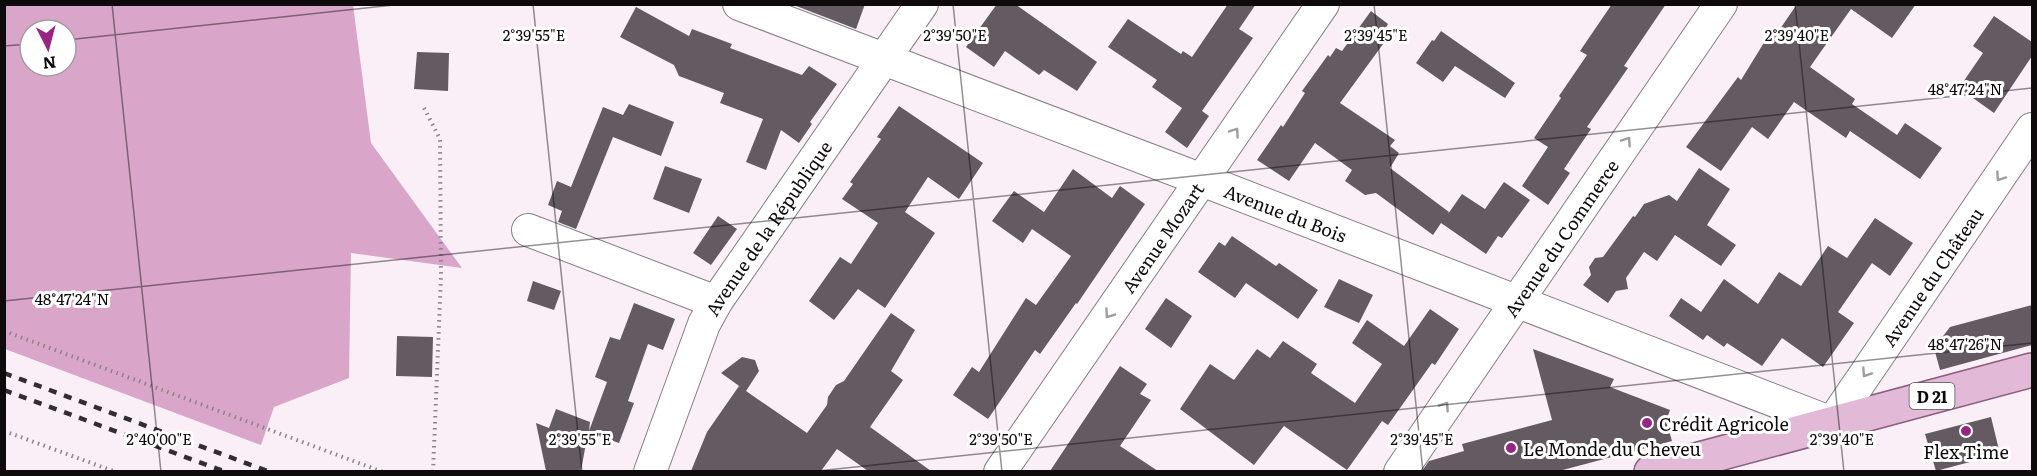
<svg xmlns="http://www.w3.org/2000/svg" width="2037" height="476" viewBox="0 0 2037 476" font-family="Literata,serif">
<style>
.forest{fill:#d9a6ca;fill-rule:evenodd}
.building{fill:#645a61}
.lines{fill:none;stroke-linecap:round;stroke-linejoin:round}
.street-casing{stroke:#887e85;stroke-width:34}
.primary-casing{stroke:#8b5e7e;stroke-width:36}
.path{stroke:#8b8388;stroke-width:4;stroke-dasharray:1.5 4.5;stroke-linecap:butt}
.street{stroke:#fff;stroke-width:32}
.primary{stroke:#e2b9d6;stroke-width:33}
.rail{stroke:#322d30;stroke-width:4.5;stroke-dasharray:8 8;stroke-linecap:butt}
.oneway{stroke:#9f9d9e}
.ticks{fill:none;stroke:#0e0a0c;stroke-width:1.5;stroke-opacity:0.45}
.poi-dot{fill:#992582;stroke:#fff;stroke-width:2}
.labels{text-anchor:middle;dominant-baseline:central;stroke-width:6;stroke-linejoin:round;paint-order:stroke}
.shield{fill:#fff;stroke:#565455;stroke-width:1.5}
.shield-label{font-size:16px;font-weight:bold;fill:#0e0a0c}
.street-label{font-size:18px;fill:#0e0a0c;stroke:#fff}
.poi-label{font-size:18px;fill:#0e0a0c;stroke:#fff;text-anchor:start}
.ticks-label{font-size:15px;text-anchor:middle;fill:#0e0a0c;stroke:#fff;stroke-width:6;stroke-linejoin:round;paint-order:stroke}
</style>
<rect width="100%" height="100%" fill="#fbeff7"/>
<path class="forest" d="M4,5H353L371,143L462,268L351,253L349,378L274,407L261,445L5,349ZM30,30H66V66H30Z"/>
<g class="building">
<polygon points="791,4 865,4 856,29"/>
<polygon points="997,4 1015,4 1097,62 1077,91 1044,70 1039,75 1005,51 994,67 966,47"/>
<polygon points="1228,4 1256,4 1239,29 1253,38 1202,111 1209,116 1187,148 1165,132 1182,108 1152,87 1157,80 1108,47 1128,19 1181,54 1183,51 1192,57"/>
<polygon points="1612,4 1666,4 1624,66 1628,68 1587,127 1591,129 1564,169 1570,173 1548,205 1522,186 1548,147 1534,138 1561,98 1559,96 1587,55 1580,51"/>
<polygon points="1797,4 1916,4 1892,38 1851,9 1810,67 1855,99 1852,104 1897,135 1905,123 1942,148 1920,179 1850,131 1846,138 1794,102 1768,139 1752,127 1721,171 1686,147 1738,77 1741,80 1773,28 1778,32"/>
<polygon points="636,7 689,36 692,29 732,44 730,48 802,75 809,66 837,84 810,122 812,124 799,143 781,130 766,170 746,162 763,119 720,103 724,93 679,76 674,65 620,37"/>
<polygon points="1371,11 1388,24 1381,36 1386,40 1340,103 1395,140 1390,146 1399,153 1390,168 1449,212 1448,214 1462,194 1485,209 1504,182 1530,200 1502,238 1498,236 1486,254 1441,223 1433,235 1376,193 1365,195 1345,181 1352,170 1315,143 1289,181 1257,160 1281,125 1283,127 1305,93 1302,91 1328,55 1330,57 1336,48 1342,51"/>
<polygon points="1994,16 2032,42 2032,56 1994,113 1959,88 1983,53 1973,46"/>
<polygon points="1441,31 1515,83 1505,98 1455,66 1443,82 1416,63 1432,40 1434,41"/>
<polygon points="417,52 449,53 448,91 414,89"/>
<polygon points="629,104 674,122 661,156 613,137 576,229 558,222 562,211 548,205 557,181 571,187 603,107 623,115"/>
<polygon points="899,106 983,163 959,199 928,177 905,212 935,233 885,308 858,289 834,320 809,301 840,257 851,264 878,223 842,199 853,184 850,182 881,139 877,137"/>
<polygon points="665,166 702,179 689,213 653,199"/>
<polygon points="1699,168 1730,189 1707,225 1736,245 1721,266 1675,235 1657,261 1644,252 1626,278 1628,289 1616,291 1608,303 1583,285 1591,275 1589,267 1595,258 1603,257 1633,216 1635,217 1644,204 1669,195 1677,201"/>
<polygon points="1073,169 1112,198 1120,186 1145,204 1077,304 1076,303 1040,354 1035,350 988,419 953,395 972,367 979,372 1026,298 1036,305 1071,256 1032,229 1023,243 992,221 1014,191 1044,212"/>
<polygon points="718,216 737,229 711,265 693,253"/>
<polygon points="1875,218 1913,243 1890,276 1872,263 1838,312 1854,323 1823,367 1782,338 1762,366 1727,343 1724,347 1707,335 1703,340 1669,316 1681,298 1701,312 1724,279 1758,304 1779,272 1801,286 1828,246 1847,258"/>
<polygon points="1232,236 1276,266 1279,263 1318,290 1298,319 1246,283 1235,298 1198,272 1219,242 1225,246"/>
<polygon points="1339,279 1373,295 1359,323 1324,307"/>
<polygon points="533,281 561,291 554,310 527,301"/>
<polygon points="1166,298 1192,316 1171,348 1145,329"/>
<polygon points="634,303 675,319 663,350 648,344 628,401 634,403 619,443 588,432 581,471 546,471 536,423 549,428 556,409 590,422 589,431 607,382 595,377 610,337 620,340"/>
<polygon points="2032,305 2032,345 1940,370 1934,348 1950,327"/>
<polygon points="1430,309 1459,329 1435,365 1432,363 1388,425 1382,421 1347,470 1284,426 1254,465 1180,409 1210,364 1234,380 1257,349 1270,358 1283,341 1317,364 1311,373 1355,403 1382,364 1352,343 1367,320 1404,346"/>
<polygon points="891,313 915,330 891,371 903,380 870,427 931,471 868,471 837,449 821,471 691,471 707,432 739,386 742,388 721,373 742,357 755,360 759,371 746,391 807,433 827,405 828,397 836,385 844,381"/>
<polygon points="397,336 433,337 432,377 396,376"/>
<polygon points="1533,349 1614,379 1610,387 1670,410 1666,421 1672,441 1559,471 1422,471 1429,461 1464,451 1462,444 1552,420"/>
<polygon points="1120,366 1147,384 1140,394 1151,400 1120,446 1158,471 1050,471"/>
<polygon points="1991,417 2000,454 1936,471 1925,434"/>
</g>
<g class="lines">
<defs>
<g id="street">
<path id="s1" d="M739,4L1202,180L1832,423L2032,129"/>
<polyline points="528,230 716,302"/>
<path id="s2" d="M650,472L704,324L716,302L922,4"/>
<path id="s3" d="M1000,472L1323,4"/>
<path id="s4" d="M1400,472L1721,4"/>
</g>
<polyline id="primary" points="1651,472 2032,370"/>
</defs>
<use href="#street" class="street-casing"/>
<use href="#primary" class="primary-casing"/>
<g class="path">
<polyline points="424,108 440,139 441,276 433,472"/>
<polyline points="4,331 383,472"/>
<polyline points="4,431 116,472"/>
</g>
<use href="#street" class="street"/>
<use href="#primary" class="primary"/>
<g class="rail">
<polyline points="4,373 270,472"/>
<polyline points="4,390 226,472"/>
</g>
</g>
<defs><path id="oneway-chevron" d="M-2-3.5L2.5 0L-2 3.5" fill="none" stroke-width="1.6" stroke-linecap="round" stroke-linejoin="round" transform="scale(1.5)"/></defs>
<g class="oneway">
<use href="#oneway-chevron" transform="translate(1235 132) rotate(-55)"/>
<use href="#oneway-chevron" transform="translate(1627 141) rotate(-56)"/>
<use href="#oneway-chevron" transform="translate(2000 177) rotate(124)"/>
<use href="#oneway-chevron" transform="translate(1109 314) rotate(125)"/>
<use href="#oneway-chevron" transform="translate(1866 373) rotate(124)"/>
<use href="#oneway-chevron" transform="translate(1445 406) rotate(-56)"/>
</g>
<path class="ticks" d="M112,4L161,472M533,4L582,472M953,4L1002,472M1374,4L1423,472M1795,4L1844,472M66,40L403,4M4,46L30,44M4,301L2032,88M808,472L2032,343"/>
<g class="poi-dot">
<circle cx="1647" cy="423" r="6"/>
<circle cx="1966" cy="431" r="6"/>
<circle cx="1511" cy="448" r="6"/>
</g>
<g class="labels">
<rect class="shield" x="1909.5" y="383" width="45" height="26" rx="4.5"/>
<g class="shield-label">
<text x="1932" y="396">D 21</text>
</g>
<g class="street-label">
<text stroke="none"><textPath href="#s1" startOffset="585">Avenue du Bois</textPath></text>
<text stroke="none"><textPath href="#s2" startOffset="273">Avenue de la République</textPath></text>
<text stroke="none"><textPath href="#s3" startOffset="285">Avenue Mozart</textPath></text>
<text stroke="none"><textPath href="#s4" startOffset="284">Avenue du Commerce</textPath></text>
<text stroke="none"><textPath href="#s1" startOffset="1348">Avenue du Château</textPath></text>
</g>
<g class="poi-label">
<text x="1659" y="423">Crédit Agricole</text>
<text x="1523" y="448">Le Monde du Cheveu</text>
<text x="1966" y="451" text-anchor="middle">Flex Time</text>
</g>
</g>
<g class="ticks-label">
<text x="534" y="41">2°39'55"E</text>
<text x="955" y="41">2°39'50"E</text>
<text x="1376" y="41">2°39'45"E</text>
<text x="1797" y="41">2°39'40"E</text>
<text x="1965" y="95">48°47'24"N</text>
<text x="72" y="305">48°47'24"N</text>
<text x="1965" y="350">48°47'26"N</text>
<text x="159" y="445">2°40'00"E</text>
<text x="580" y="445">2°39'55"E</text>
<text x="1001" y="445">2°39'50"E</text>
<text x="1422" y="445">2°39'45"E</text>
<text x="1842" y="445">2°39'40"E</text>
</g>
<rect width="2037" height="476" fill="none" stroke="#0e0a0c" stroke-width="12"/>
<g transform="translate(48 48) rotate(174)"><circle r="28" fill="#ffffff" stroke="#9f9d9e" stroke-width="1.5"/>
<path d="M0-4.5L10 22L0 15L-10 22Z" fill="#992582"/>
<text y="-9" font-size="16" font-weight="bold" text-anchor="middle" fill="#0e0a0c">N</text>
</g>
</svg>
